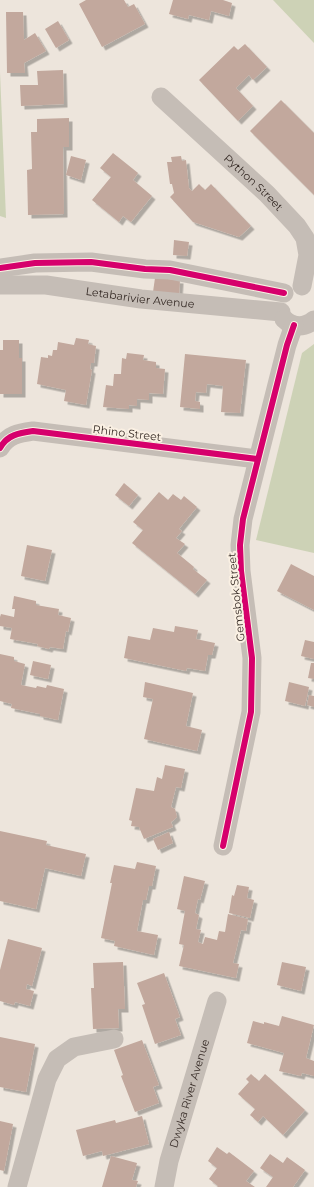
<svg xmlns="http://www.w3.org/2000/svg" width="314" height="1187" viewBox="0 0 314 1187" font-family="Montserrat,sans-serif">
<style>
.green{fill:#cdd2b6}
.building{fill:#c2a89d;filter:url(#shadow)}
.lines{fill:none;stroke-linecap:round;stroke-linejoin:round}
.minor{stroke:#c5bdb6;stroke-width:19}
.cycleway-casing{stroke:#faf0e3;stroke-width:8}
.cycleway{stroke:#d6006c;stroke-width:6}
.labels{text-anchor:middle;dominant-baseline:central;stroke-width:4;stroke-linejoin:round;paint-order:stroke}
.street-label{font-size:11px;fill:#352a25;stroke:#faf0e3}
</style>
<defs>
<filter id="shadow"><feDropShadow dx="3.5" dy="3.5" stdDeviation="0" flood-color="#0004"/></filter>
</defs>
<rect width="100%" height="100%" fill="#ede5dc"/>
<g class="green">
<polygon points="273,0 314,0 314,43"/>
<polygon points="0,72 6,218 0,216"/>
<polygon points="314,344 314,553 256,540 302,353"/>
</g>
<g class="building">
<polygon points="86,0 124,0 128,7 134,4 145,24 102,47 79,4"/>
<polygon points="173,0 223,0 232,3 229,16 211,11 209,20 189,15 188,19 169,14"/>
<polygon points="6,12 23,12 24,40 35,33 46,51 24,63 25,73 7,73"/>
<polygon points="58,21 69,40 56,48 45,29"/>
<polygon points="245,44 267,67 253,80 249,75 236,88 253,106 238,121 199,80 234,46 238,50"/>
<polygon points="63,70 64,104 21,106 20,85 38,85 37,71"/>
<polygon points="281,100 314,133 314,195 250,131"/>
<polygon points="69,118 69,147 63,147 64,214 28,215 27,170 32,169 31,132 37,132 37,119"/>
<polygon points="113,153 138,173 133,180 152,196 131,222 123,216 119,222 92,200 111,177 100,168"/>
<polygon points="71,156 86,160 81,180 66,175"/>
<polygon points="181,156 182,161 186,160 189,188 192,191 199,184 205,190 211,184 251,226 239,237 193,222 170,197 174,193 172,184 170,184 167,162 172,162 171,157"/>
<polygon points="174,240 189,242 187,256 173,255"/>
<polygon points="155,278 180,280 179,295 153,292"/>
<polygon points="76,338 89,340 88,344 96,346 94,363 91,363 90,369 92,370 86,405 64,401 66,390 37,384 41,357 48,358 48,355 52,356 53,350 57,350 58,342 74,345"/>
<polygon points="3,340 19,340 19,358 22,358 22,394 0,394 0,350 3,350"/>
<polygon points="127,353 144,355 143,360 156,362 156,368 165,369 163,394 149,393 149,400 137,399 137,406 129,405 129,409 103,407 106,385 113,386 114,374 121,374 122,358 126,359"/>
<polygon points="185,354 246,360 240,413 221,412 223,386 207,384 206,393 196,392 195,401 200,402 200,409 180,407"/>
<polygon points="124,483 138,495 129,506 115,495"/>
<polygon points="159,492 168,500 173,494 181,500 184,496 197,507 179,529 182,531 176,538 185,544 177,553 194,567 193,569 207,580 195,594 132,543 143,530 133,522"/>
<polygon points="27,545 52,550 45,581 21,576"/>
<polygon points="291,564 314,576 314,610 277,591"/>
<polygon points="14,596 36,601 36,605 59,609 58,615 71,618 68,632 66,631 63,649 50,647 49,649 37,646 38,644 10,639 12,628 0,626 0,617 1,614 14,617 15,609 12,609"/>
<polygon points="175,626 198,630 196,639 215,643 212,655 208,655 205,671 187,668 186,671 124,658 128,636 150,640 153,628 174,632"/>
<polygon points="305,640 314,642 314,659 301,656"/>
<polygon points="0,654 14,657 14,661 25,664 21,685 36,688 37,686 46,688 47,685 64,689 58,720 40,716 40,714 11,708 12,704 0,701"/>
<polygon points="33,661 51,665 48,679 30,675"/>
<polygon points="311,663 314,663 314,679 308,678"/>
<polygon points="145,682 193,693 186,726 202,730 197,751 144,739 153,699 143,697"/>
<polygon points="289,682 309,687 305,706 285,701"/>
<polygon points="309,695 314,696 314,707 307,705"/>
<polygon points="165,765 185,769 181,788 176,787 171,807 175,809 177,817 174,820 171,822 173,827 144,839 139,827 131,826 132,821 129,820 136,788 154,791 157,777 162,779"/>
<polygon points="0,831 47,841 46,845 86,854 81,876 45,868 36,909 0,901"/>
<polygon points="169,832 173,843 158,850 153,839"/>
<polygon points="137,862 156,866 152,886 149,886 146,900 143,900 137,931 158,935 154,955 114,946 115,941 101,938 112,883 110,883 114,865 135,869"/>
<polygon points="184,876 205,881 200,900 198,899 195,913 199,915 196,929 201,930 198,942 203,944 205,937 217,940 219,931 225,932 228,914 248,919 246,931 241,930 233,963 239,964 236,978 179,966 184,945 179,944 185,911 177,909"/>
<polygon points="237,885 249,887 247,898 254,900 250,918 229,913 232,895 234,896"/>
<polygon points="8,939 42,948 32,986 27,984 26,989 34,991 30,1006 15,1002 14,1005 0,1001 0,970"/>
<polygon points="123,962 125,1009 118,1009 119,1028 93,1029 91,988 94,988 93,963"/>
<polygon points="282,962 306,967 301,991 277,985"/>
<polygon points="164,973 180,1017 175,1019 181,1035 155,1044 142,1005 145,1004 137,983"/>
<polygon points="282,1016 314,1025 306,1058 314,1061 314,1076 302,1073 301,1076 279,1071 284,1053 247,1043 253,1021 264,1024 264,1022 279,1026"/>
<polygon points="0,1037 35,1044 26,1092 0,1087"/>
<polygon points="142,1040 159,1085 153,1087 159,1103 135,1112 121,1076 123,1075 114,1050"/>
<polygon points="251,1074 259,1081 265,1074 305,1110 283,1135 263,1116 258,1122 250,1115 255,1109 238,1094 249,1082 246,1079"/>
<polygon points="142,1116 149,1144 103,1156 102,1151 83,1156 76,1130 115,1120 116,1123"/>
<polygon points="0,1121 13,1124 4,1171 0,1170"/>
<polygon points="217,1147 227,1154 229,1152 254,1171 246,1181 255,1187 217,1187 218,1186 209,1179 217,1168 208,1161"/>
<polygon points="270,1154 283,1163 287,1157 305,1170 293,1187 266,1187 273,1177 260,1168"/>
<polygon points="111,1156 137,1163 132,1180 138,1181 136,1187 102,1187"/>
</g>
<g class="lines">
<g class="minor">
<path id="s1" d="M161,97L267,194L297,226L305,238L308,255L302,286"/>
<polyline points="0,268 35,263 91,262 145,269 170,270 284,293"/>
<path id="s2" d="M0,285H46L141,299L281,312"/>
<path d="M284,319C293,328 304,328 314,320"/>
<path d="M0,448C7,435 19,433 33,431L257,459"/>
<polyline points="223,846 251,712 252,658 241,571 240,545 243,519 287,345 294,325"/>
<polyline points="17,1187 47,1079 57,1059 74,1047 114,1039"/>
<path id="s3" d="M164,1187L169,1161L217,1001"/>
</g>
<defs>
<g id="cycleway">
<polyline points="0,268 35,263 91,262 145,269 170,270 284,293"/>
<path d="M0,448C7,435 19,433 33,431L257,459"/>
<polyline points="223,846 251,712 252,658 241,571 240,545 243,519 287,345 294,325"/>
</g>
</defs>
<use href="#cycleway" class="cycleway-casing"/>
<use href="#cycleway" class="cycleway"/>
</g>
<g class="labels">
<g class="street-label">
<text stroke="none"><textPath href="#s1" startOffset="126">Python Street</textPath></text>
<text stroke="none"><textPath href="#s2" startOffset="141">Letabarivier Avenue</textPath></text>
<text transform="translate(127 433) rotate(7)">Rhino Street</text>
<text transform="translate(236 597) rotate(-96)">Gemsbok Street</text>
<text stroke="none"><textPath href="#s3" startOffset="97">Dwyka River Avenue</textPath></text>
</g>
</g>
</svg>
